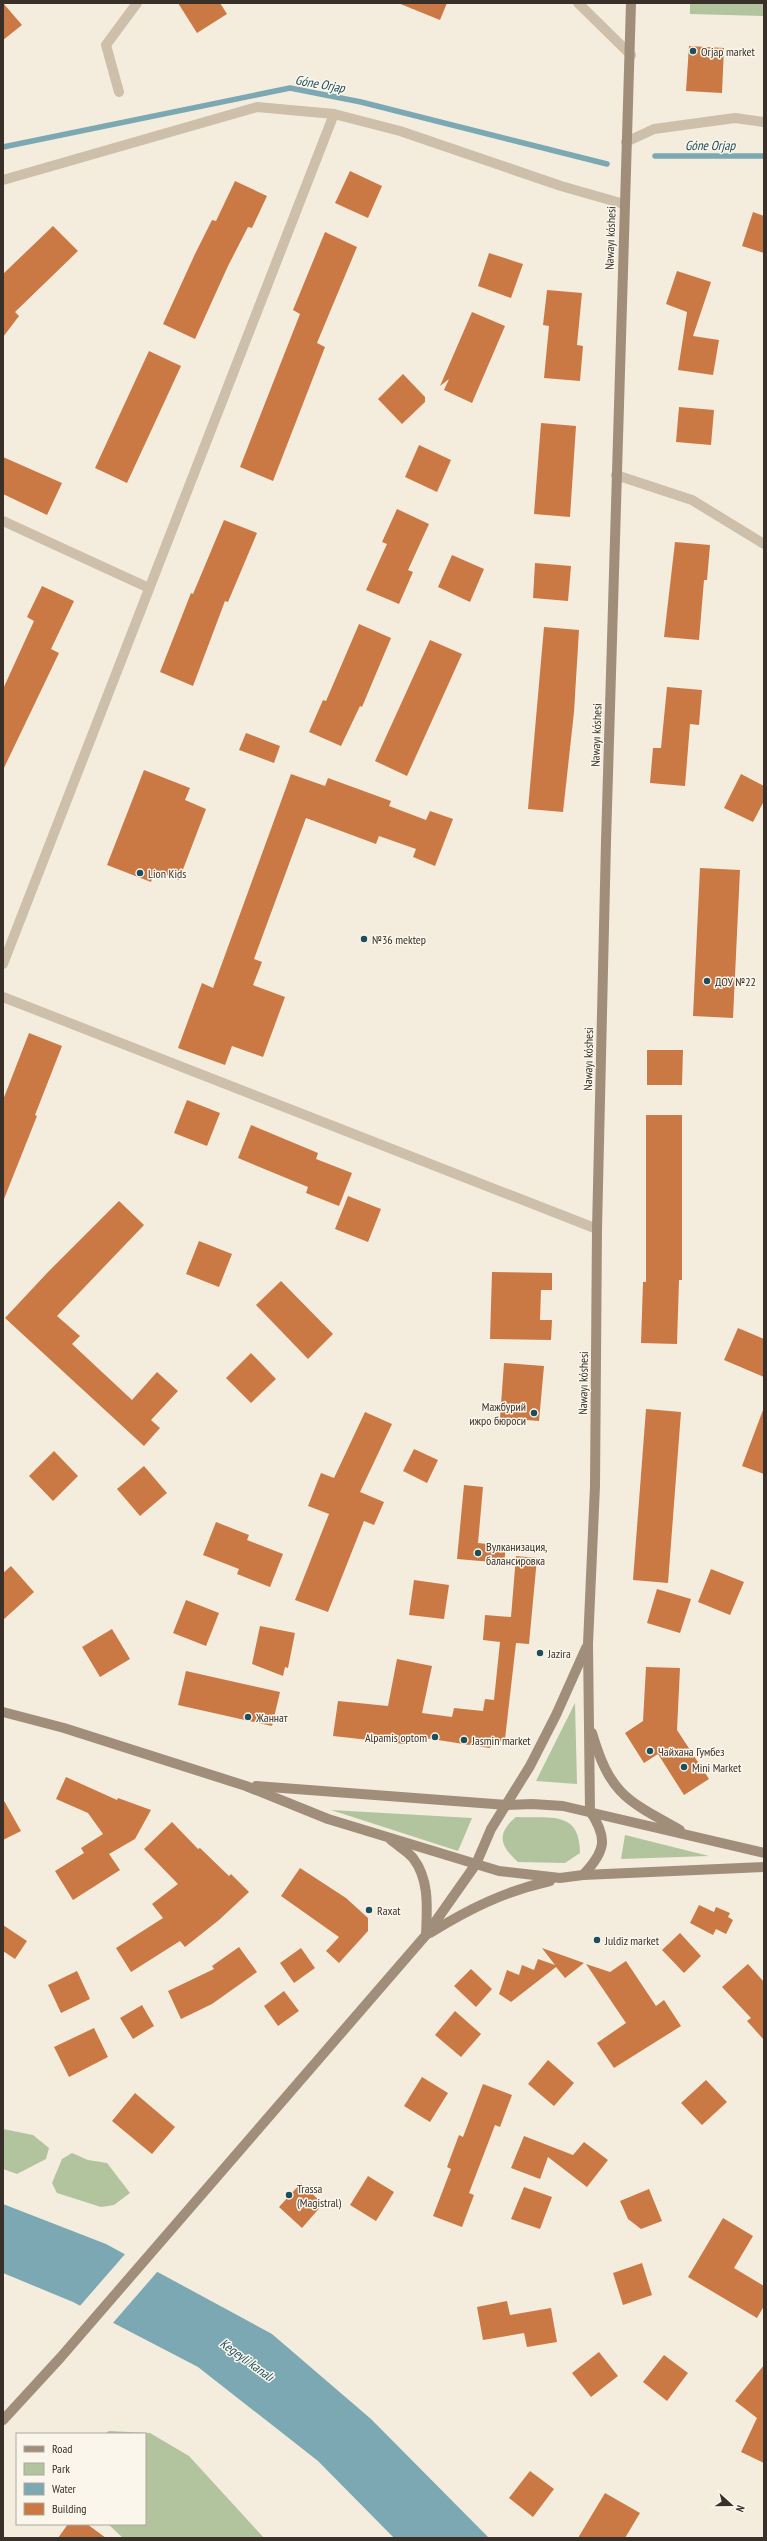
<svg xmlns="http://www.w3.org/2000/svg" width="767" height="2541" viewBox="0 0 767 2541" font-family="'PT Sans Narrow',sans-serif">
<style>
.green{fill:#b1c49d}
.water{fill:#7ba8b2}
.pier{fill:#f4edde}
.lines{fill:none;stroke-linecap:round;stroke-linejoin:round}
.stream{stroke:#7ba8b2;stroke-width:5.5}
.building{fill:#cb7944}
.street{stroke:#cdbfa9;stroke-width:10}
.secondary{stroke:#a18e7a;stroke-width:10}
.poi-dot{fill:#1c4f5d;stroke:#fbf6eb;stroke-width:1.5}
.labels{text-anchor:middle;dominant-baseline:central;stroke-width:3;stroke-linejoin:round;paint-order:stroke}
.poi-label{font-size:12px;fill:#393129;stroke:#fbf6eb;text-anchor:start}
.street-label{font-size:12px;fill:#393129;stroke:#fbf6eb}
.water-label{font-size:13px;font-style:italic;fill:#1c4f5d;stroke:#fbf6eb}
</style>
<rect width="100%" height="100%" fill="#f4edde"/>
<g class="green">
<polygon points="690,3 764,3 764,16 690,14"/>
<polygon points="575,1703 577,1784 536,1781"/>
<polygon points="331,1810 472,1818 458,1851"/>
<path d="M516,1817C549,1819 580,1809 580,1853L565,1863L518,1862C500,1846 496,1834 516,1817Z"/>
<polygon points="625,1835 709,1856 621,1859"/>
<polygon points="3,2129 33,2135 49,2148 46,2159 17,2174 3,2169"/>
<polygon points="72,2153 88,2160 107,2163 130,2193 114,2205 101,2207 57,2193 52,2183 62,2159"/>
<polygon points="109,2431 150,2433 189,2456 264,2538 123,2538 108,2524 145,2524 145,2434 105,2434"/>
</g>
<polygon class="water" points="3,2204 106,2244 272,2334 371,2419 489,2538 394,2538 318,2461 198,2367 73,2302 3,2273"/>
<polygon class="pier" points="126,2253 158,2271 112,2324 79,2307"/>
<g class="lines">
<g class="stream">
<polyline points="3,147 290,88 361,102 607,164"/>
<polyline points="655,156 764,156"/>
</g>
</g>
<g class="building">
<polygon points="3,3 22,25 3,40"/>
<polygon points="178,3 220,3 227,14 197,33"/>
<polygon points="398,3 447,3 440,20"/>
<polygon points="689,46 724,48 722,93 686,91"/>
<polygon points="350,171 382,186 368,218 335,203"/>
<polygon points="235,181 267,196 252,228 248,227 228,266 195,339 163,324 195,254 212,220 216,221"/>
<polygon points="753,212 764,216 764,253 742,246"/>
<polygon points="53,226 78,251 15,312 19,316 3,337 3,274"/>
<polygon points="325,232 357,247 317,343 325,347 273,481 240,467 300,314 293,310"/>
<polygon points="489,253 523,264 511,298 478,286"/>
<polygon points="677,271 711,282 693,336 719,340 713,375 678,370 687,312 666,304"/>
<polygon points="547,290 582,293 577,345 583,346 580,381 544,378 549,326 543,325"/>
<polygon points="472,312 505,326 472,403 444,390 449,379 440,386"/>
<polygon points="149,351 181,366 127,483 95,468"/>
<polygon points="403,374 425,397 425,402 402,424 378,399"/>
<polygon points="679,407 714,410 711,445 676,442"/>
<polygon points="541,423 576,426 570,517 534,514"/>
<polygon points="419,445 451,460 437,492 405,477"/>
<polygon points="3,457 62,483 47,515 3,494"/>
<polygon points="397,509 429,524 408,570 413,572 399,604 366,590 387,544 382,542"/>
<polygon points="224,520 257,533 228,602 225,601 193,686 160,672 191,593 193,594"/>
<polygon points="675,542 710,545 707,580 704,580 699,640 664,637"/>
<polygon points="452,555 484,569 470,602 438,587"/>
<polygon points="535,563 571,566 568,601 533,598"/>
<polygon points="42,586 74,601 51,649 59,653 3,770 3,689 34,621 27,617"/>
<polygon points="359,624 391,638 362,707 360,706 341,746 309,732 323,700 326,701"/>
<polygon points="544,627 579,630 574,712 563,812 528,809"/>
<polygon points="430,640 462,654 407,776 375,761"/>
<polygon points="667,687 702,690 699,725 690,724 685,786 650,783 653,748 661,748"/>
<polygon points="246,733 280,746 274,763 239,750"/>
<polygon points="144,770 190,788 185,800 206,809 179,880 155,870 151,882 107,865"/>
<polygon points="291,774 325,786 328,778 391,801 389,806 426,820 430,811 453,819 435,866 413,857 416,849 379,836 376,844 306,818 254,959 262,962 253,985 285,997 263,1057 232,1046 225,1065 178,1048 202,983 213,988"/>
<polygon points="741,774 764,786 764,801 753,822 724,808"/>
<polygon points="700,868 740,870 733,1018 693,1016"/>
<polygon points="29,1033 62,1046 35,1115 37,1116 4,1199 3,1100"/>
<polygon points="647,1050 683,1050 682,1085 647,1085"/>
<polygon points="187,1100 220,1113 207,1146 174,1133"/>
<polygon points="646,1115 682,1115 682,1280 679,1280 677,1344 641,1343 643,1282 646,1282"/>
<polygon points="251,1125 318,1153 316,1159 352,1173 339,1206 306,1193 308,1187 238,1158"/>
<polygon points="348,1196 381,1209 368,1242 335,1229"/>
<polygon points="119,1201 144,1225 57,1316 80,1336 72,1344 132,1400 157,1372 178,1391 151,1420 160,1428 144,1446 5,1318 48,1272"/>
<polygon points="199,1241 232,1254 219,1287 186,1274"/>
<polygon points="492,1272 552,1273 552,1290 541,1290 540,1320 552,1320 551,1340 490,1339"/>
<polygon points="281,1281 333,1334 308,1359 256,1305"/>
<polygon points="738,1328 764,1339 764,1377 724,1360"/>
<polygon points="251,1353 276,1379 251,1403 226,1378"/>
<polygon points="504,1363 544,1366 539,1421 500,1418"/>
<polygon points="646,1409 681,1412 668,1583 633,1580"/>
<polygon points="763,1410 764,1411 764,1474 742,1466"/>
<polygon points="365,1412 392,1424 360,1492 384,1502 374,1525 364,1521 328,1612 295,1600 329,1514 308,1506 321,1473 334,1478"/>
<polygon points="414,1449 438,1460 427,1483 403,1471"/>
<polygon points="54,1451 78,1476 53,1501 29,1476"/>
<polygon points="144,1466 167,1493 140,1516 117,1489"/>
<polygon points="464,1485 483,1487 478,1543 506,1546 504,1563 457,1559"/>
<polygon points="216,1522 249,1535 247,1540 283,1554 270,1587 237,1574 239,1569 203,1555"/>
<polygon points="516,1556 537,1558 529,1644 516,1643 505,1739 489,1748 406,1735 405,1744 333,1736 338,1701 388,1706 397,1659 432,1666 422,1713 452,1717 454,1708 483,1711 485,1699 494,1700 500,1642 483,1640 485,1615 511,1617"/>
<polygon points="11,1566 34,1592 3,1620 3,1573"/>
<polygon points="711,1569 744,1582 730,1615 698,1602"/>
<polygon points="414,1580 449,1585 444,1619 409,1615"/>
<polygon points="657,1589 691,1599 680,1633 647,1623"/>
<polygon points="186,1600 219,1613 206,1646 173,1633"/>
<polygon points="260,1626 295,1633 288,1668 285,1667 283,1676 252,1664"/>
<polygon points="112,1629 130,1659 100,1677 82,1647"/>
<polygon points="646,1667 680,1668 677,1730 709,1779 684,1795 658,1754 644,1763 625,1733 643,1721"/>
<polygon points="186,1671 280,1692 272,1726 178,1705"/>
<polygon points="66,1777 117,1800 118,1798 151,1810 135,1839 109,1854 120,1870 73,1900 55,1871 84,1853 81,1848 103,1834 88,1813 56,1799"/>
<polygon points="3,1799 21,1831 3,1840"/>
<polygon points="172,1822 198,1849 200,1848 229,1876 231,1874 249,1892 219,1920 185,1947 180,1941 131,1972 116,1948 163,1918 152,1904 178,1884 144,1849"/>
<polygon points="300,1868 346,1898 368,1918 368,1931 339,1963 326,1951 339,1937 281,1896"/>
<polygon points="699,1905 714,1912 716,1907 730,1913 728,1917 733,1920 726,1934 716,1929 713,1935 690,1923"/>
<polygon points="3,1925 27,1941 15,1959 3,1951"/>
<polygon points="680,1933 701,1956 684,1973 662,1950"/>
<polygon points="239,1947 257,1972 212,2004 181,2019 168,1991 214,1969 212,1966"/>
<polygon points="301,1948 315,1968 294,1983 280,1963"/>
<polygon points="542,1948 584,1963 565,1978 556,1967 511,2002 499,1994 507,1970 519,1975 522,1965 534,1970 538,1959 555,1965"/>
<polygon points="626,1961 656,2006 664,2000 681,2026 614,2068 597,2043 626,2023 586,1964 610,1972"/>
<polygon points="748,1964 764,1982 764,2040 747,2021 751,2018 722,1987"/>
<polygon points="471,1969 492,1989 476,2007 454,1986"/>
<polygon points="77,1971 90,1999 61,2013 48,1985"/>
<polygon points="284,1991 299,2011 278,2026 264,2006"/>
<polygon points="142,2005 154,2026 133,2039 120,2018"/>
<polygon points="455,2011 481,2034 461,2057 435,2035"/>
<polygon points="94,2028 108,2057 69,2077 54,2047"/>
<polygon points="548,2060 574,2083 554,2106 528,2084"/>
<polygon points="422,2077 448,2093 430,2122 404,2106"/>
<polygon points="706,2080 727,2102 702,2125 681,2103"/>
<polygon points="483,2084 512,2095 500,2127 495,2125 469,2193 474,2195 462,2227 433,2216 451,2169 447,2167 459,2135 463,2137"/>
<polygon points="135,2093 175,2127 152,2154 112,2121"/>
<polygon points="524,2136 573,2155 584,2142 608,2160 587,2187 548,2157 540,2179 511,2168"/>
<polygon points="368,2176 394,2192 376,2221 350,2205"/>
<polygon points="301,2183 323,2204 302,2228 279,2207"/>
<polygon points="524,2187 552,2197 540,2229 511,2219"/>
<polygon points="649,2189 662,2221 641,2229 628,2219 620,2201"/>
<polygon points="723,2218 753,2236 734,2268 764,2286 764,2306 757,2318 688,2277"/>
<polygon points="642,2263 652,2295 623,2305 613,2273"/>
<polygon points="507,2301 510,2315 551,2308 557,2342 527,2347 524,2333 483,2340 477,2307"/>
<polygon points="599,2352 618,2376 591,2397 572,2373"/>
<polygon points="664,2355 688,2373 667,2401 643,2382"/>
<polygon points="764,2365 764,2463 741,2452 757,2418 735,2401"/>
<polygon points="530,2471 554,2489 533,2517 509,2498"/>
<polygon points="605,2493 640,2513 625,2538 578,2538"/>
<polygon points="68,2524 87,2524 106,2538 58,2538"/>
</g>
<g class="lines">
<g class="street">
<polyline points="578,3 631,55"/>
<polyline points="119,92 106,45 137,3"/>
<polyline points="626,142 654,129 735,118 764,122"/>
<polyline points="3,180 257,107 334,114 400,131 561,186 624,204"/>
<polyline points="616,475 692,500 764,544"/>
<polyline points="3,521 149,588"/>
<polyline points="3,964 334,114"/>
<polyline points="3,997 597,1229"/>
</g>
<g class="secondary">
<polyline points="3,1712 64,1728 246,1786 328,1819 499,1871 560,1878 583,1875 764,1867"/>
<path d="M592,1733C610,1794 626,1800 680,1830"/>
<polyline points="256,1786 507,1805 532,1804 563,1806 764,1853"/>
<path d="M391,1840C398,1846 407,1851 413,1858C430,1880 427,1909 426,1935"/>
<path d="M583,1875C606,1851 608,1838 590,1811L588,1644L595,1486L597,1229L606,841L631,3"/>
<path d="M430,1933C469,1909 505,1891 550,1881"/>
<polyline points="3,2420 61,2357 426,1935 476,1864 491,1829 530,1766 556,1715 586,1648"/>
</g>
</g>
<g class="poi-dot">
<circle cx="693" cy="51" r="4"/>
<circle cx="140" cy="873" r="4"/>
<circle cx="364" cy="939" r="4"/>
<circle cx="707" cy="981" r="4"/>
<circle cx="534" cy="1413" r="4"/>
<circle cx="478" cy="1553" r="4"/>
<circle cx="540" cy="1653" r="4"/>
<circle cx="248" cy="1717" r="4"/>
<circle cx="435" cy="1737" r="4"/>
<circle cx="464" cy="1740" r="4"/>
<circle cx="650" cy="1751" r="4"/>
<circle cx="684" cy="1767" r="4"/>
<circle cx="369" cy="1910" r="4"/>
<circle cx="597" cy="1940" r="4"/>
<circle cx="289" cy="2195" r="4"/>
</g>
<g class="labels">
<g class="poi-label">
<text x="701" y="51">Orjap market</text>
<text x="148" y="873">Lion Kids</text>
<text x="372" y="939">№36 mektep</text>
<text x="715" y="981">ДОУ №22</text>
<text x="526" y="1406" text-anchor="end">Мажбурий<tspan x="526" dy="14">ижро бюроси</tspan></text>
<text x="486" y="1546">Вулканизация,<tspan x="486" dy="14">балансировка</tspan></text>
<text x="548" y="1653">Jazira</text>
<text x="256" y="1717">Жаннат</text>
<text x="427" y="1737" text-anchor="end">Alpamis optom</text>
<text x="472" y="1740">Jasmin market</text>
<text x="658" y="1751">Чайхана Гумбез</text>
<text x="692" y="1767">Mini Market</text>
<text x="377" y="1910">Raxat</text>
<text x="605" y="1940">Juldiz market</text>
<text x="297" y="2188">Trassa<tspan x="297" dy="14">(Magistral)</tspan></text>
</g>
<g class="street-label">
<text transform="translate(610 238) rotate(-88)">Nawayı kóshesi</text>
<text transform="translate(596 735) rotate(-88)">Nawayı kóshesi</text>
<text transform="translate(588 1059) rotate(-89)">Nawayı kóshesi</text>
<text transform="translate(583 1383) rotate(-89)">Nawayı kóshesi</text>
</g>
<g class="water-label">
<text transform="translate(320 84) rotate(10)">Góne Orjap</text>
<text x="710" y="145">Góne Orjap</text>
<text transform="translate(247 2360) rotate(36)">Kegeyli kanalı</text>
</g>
</g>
<rect width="767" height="2541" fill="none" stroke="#393129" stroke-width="8"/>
<rect x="16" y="2433" width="130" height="92" fill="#fbf6eb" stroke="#ada79d"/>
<rect x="24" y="2446" width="20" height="6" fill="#a18e7a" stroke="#ada79d"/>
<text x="52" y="2453" font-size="12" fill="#393129">Road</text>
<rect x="24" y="2463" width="20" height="12" fill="#b1c49d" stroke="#ada79d"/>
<text x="52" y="2473" font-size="12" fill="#393129">Park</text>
<rect x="24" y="2483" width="20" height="12" fill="#7ba8b2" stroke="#ada79d"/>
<text x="52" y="2493" font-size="12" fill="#393129">Water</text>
<rect x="24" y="2503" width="20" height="12" fill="#cb7944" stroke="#ada79d"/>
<text x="52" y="2513" font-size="12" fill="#393129">Building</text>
<g transform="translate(731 2505) rotate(111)" stroke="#fbf6eb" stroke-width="3" paint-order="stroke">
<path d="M0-3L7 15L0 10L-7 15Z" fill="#393129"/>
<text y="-6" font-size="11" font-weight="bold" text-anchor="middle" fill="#393129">N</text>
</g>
</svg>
